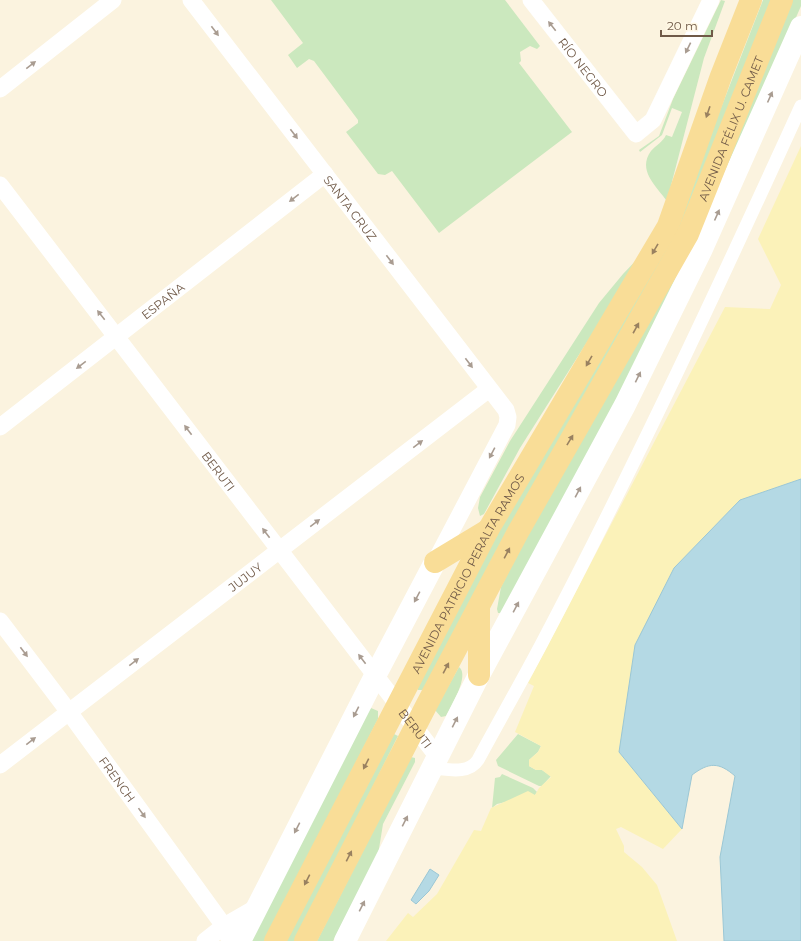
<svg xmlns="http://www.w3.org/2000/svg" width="801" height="941" viewBox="0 0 801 941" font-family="Montserrat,sans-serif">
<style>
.green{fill:#cbe8be}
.sand{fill:#fbf2b9}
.water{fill:#b4d9e4;stroke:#9bc7d5}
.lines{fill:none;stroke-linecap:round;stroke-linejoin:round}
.pedestrian{stroke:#fff;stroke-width:13}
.minor{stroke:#fff;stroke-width:17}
.secondary{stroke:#fff;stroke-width:22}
.primary{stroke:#f9dd97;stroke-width:22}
.oneway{fill:#a99c91}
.oneway2{fill:#998160}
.labels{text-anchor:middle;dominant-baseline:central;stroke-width:3;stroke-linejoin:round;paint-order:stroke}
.street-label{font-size:12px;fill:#705a48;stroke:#fff7e4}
</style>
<rect width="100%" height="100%" fill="#fbf3df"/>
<g class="green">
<polygon points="271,0 505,0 540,46 537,49 530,46 520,52 521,61 519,63 572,132 439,233 392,171 385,175 378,174 346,132 358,123 358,120 314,61 309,59 297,68 288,55 303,43"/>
<path d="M721,0L725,1L704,58L667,201C656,186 637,170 651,151C656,145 663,142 666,135L672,137L682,112L672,108L662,135L640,152L639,150L659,136L673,99Z"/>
<polygon points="763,0 772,0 679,235 423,690 418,690 417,688 505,519 673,231"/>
<polygon points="792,0 801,0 801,6 753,116 618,401 501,613 498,613 497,609 501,587"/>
<polygon points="644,252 520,448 484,514 480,516 478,508 480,497 510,441 599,303 623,274"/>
<path d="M459,667C470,675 451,707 446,716L441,717L435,710Z"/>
<polygon points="371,708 378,711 378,719 265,941 248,941 369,709"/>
<polygon points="394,734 398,736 296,941 286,941"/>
<polygon points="518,734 541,746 538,752 529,760 529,766 536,770 542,770 551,776 542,786 539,786 498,766 496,760"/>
<polygon points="411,757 415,758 415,762 383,824 378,855 333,941 317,941"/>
<polygon points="502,774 533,788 537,792 535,795 497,804 492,808 495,778 500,777"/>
</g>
<polygon class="sand" points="801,146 801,479 740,500 674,568 619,752 682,829 663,849 621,827 616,829 624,846 624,852 642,867 657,885 677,941 386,941 408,913 413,917 437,894 474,830 481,831 491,808 528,791 535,795 539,788 551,777 542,770 536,770 529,766 529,760 538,752 541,746 515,732 534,686 528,683 725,307 770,309 781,285 758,239"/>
<g class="water">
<path d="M801,479V941H724L720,857L735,776C719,762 709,762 692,775L682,829L619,752L635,645L674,568L740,500Z"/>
<polygon points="430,869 439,875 429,891 416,904 411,900"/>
</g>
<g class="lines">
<path class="pedestrian" d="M432,768C447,769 468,775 478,760C499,721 522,681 543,641C635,466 719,286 801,106"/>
<g class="minor">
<path id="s1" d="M191,0L506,410L508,417L507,425L435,562"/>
<path id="s2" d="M531,0L636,134L653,120L711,0"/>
<polyline points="0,89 113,0"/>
<path id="s3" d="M0,185L437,756"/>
<path id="s4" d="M0,427L325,174"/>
<path id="s5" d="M0,621L69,712L224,926L230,941"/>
<path id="s6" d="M0,765L489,389"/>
<polyline points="205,941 224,926 257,907"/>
</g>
<g class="secondary">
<polyline points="240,941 375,676 435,562"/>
<polyline points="345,941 479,675 625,405 701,251 801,27"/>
</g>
<g class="primary">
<polyline points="435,562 488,530"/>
<polyline points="479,608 479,675"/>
<path id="s7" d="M275,941L488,530L668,226L721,76L751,0"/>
<path id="s8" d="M305,941L427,704L518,532L688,234L782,0"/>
</g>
</g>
<defs><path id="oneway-solid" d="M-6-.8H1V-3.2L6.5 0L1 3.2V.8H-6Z"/></defs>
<g class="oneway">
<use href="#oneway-solid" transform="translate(552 26) rotate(-128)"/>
<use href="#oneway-solid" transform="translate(215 31) rotate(53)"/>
<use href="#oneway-solid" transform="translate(688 48) rotate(116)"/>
<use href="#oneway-solid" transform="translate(31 65) rotate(-38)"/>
<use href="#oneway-solid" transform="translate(770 97) rotate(-66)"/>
<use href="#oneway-solid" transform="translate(294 134) rotate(53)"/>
<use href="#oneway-solid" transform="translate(294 198) rotate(142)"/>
<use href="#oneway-solid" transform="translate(717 215) rotate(-66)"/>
<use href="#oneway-solid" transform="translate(390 260) rotate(53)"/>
<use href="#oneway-solid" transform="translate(101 315) rotate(-128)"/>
<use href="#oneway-solid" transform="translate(469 363) rotate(53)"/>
<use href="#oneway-solid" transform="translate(81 365) rotate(143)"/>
<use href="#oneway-solid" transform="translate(638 377) rotate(-64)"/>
<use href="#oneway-solid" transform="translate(188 430) rotate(-127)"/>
<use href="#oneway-solid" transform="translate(418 444) rotate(-37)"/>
<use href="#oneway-solid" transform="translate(492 453) rotate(118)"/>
<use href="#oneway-solid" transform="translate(578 492) rotate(-62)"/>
<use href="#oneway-solid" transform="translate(315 523) rotate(-37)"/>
<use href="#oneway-solid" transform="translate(266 533) rotate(-127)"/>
<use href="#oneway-solid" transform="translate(417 597) rotate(118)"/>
<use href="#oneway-solid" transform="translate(516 607) rotate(-62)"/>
<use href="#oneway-solid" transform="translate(24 652) rotate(53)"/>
<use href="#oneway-solid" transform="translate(362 659) rotate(-127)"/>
<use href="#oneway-solid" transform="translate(134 662) rotate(-38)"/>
<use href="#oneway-solid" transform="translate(356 712) rotate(117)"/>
<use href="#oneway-solid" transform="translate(455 722) rotate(-63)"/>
<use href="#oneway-solid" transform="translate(31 741) rotate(-38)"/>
<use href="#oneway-solid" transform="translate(142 813) rotate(54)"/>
<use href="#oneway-solid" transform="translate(405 821) rotate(-63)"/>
<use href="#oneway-solid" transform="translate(297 828) rotate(117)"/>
<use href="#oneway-solid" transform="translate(362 906) rotate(-63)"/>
</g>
<g class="oneway2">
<use href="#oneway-solid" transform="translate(708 112) rotate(109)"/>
<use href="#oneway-solid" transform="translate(655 249) rotate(120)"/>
<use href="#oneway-solid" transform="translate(636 328) rotate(-61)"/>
<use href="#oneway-solid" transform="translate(589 361) rotate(120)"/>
<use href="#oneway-solid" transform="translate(570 440) rotate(-59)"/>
<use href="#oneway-solid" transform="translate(507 553) rotate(-62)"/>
<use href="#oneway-solid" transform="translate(446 668) rotate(-62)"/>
<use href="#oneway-solid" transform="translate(366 764) rotate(117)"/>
<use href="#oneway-solid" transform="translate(349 856) rotate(-63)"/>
<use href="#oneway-solid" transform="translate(307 880) rotate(117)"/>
</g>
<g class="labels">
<g class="street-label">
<text stroke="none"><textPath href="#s2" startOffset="85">RÍO NEGRO</textPath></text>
<text stroke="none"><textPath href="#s8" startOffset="918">AVENIDA FÉLIX U. CAMET</textPath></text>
<text stroke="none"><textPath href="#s1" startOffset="262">SANTA CRUZ</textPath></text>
<text stroke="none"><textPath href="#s4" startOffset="206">ESPAÑA</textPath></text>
<text stroke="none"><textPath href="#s3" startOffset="360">BERUTI</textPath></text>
<text stroke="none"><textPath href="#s7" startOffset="415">AVENIDA PATRICIO PERALTA RAMOS</textPath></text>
<text stroke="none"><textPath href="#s6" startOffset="309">JUJUY</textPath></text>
<text stroke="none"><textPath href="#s3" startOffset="684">BERUTI</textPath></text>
<text stroke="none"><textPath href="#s5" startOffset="197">FRENCH</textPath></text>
</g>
</g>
<path d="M661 30v6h51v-6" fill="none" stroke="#705a48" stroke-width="2"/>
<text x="667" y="30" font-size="12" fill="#705a48" stroke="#fff7e4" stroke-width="3" paint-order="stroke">20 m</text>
</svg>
